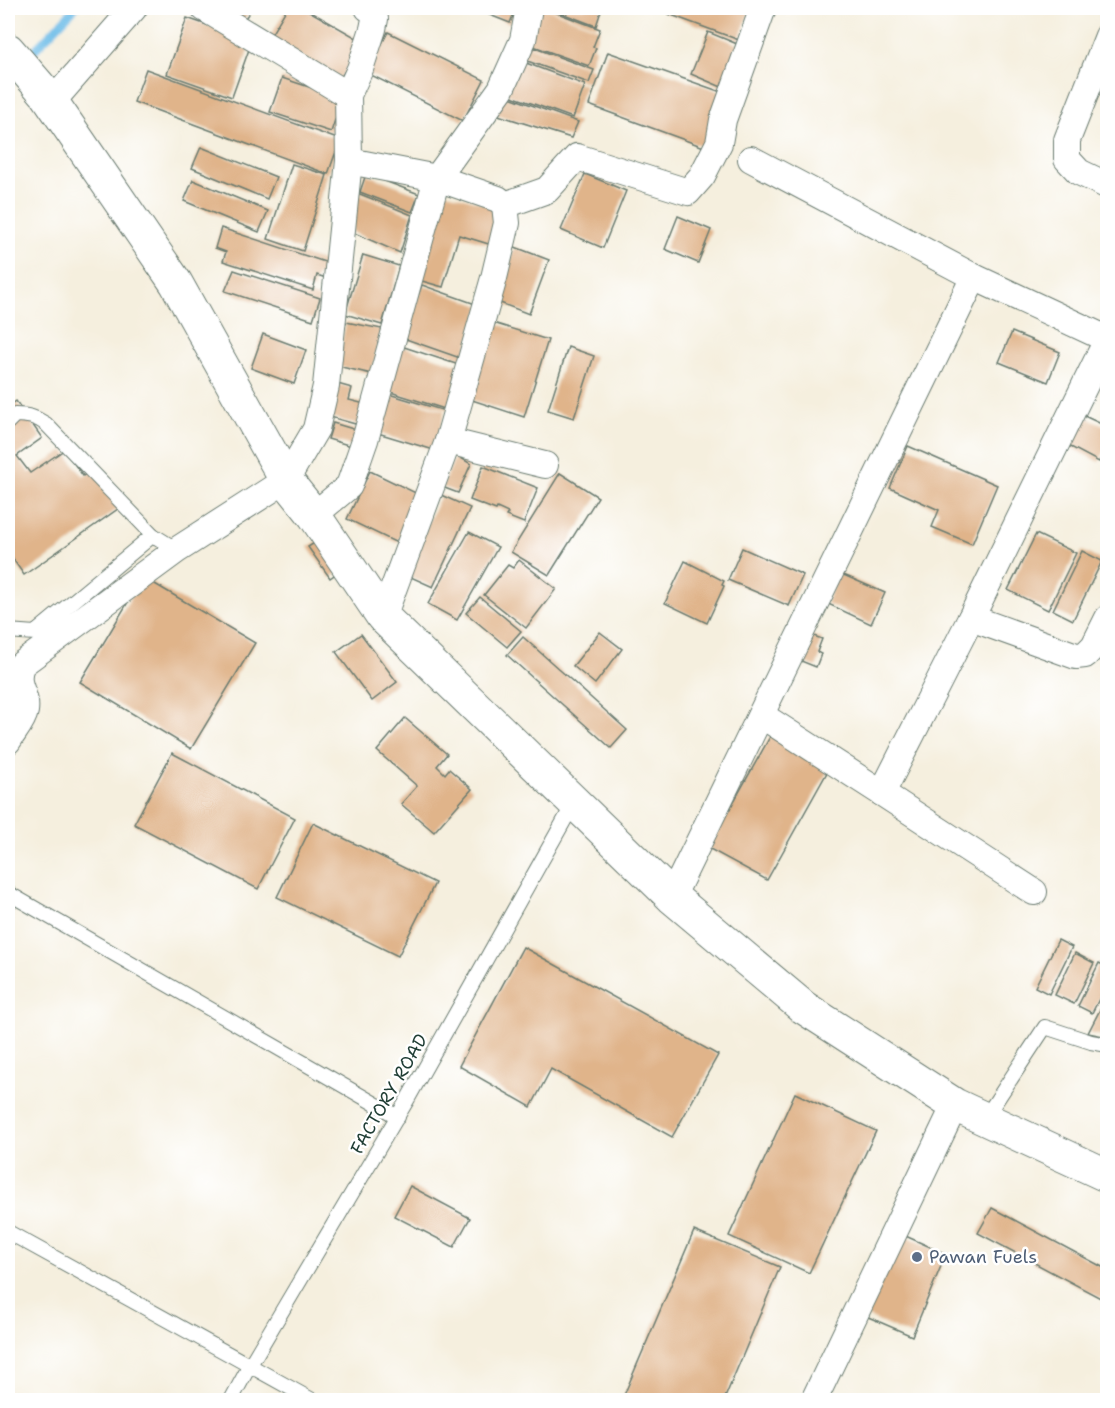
<svg xmlns="http://www.w3.org/2000/svg" width="1115" height="1408" viewBox="0 0 1115 1408" font-family="'Shantell Sans',sans-serif">
<style>
.lines{fill:none;stroke-linecap:round;stroke-linejoin:round}
.stream{stroke:#6ebde8;stroke-width:8}
.building{fill:#e0b48a}
.lane-casing{stroke:#6a7b70;stroke-width:16}
.street-casing{stroke:#6a7b70;stroke-width:28}
.secondary-casing{stroke:#6a7b70;stroke-width:35}
.lane{stroke:#fff;stroke-width:14}
.street{stroke:#fff;stroke-width:26}
.secondary{stroke:#fff;stroke-width:33}
.service-dot{fill:#5c6f8a;stroke:#fff;stroke-width:2}
.labels{text-anchor:middle;dominant-baseline:central;stroke-width:5;stroke-linejoin:round;paint-order:stroke}
.street-label{font-size:18px;fill:#1f3d34;stroke:#fff}
.service-label{font-size:18px;fill:#4e5e75;stroke:#fff;text-anchor:start}
</style>
<rect width="100%" height="100%" fill="#fff"/>
<filter id="ink" filterUnits="userSpaceOnUse"><feTurbulence type="fractalNoise" baseFrequency=".0167" numOctaves="2"/><feDisplacementMap in="SourceGraphic" scale="12" xChannelSelector="R" yChannelSelector="G"/><feConvolveMatrix kernelMatrix="1 2 1 2 8 2 1 2 1" color-interpolation-filters="sRGB"/></filter>
<filter id="wash" filterUnits="userSpaceOnUse"><feTurbulence type="fractalNoise" baseFrequency=".008" numOctaves="4" result="noise"/><feDisplacementMap in="SourceGraphic" scale="24" xChannelSelector="R" yChannelSelector="G"/><feGaussianBlur stdDeviation="1.35" result="paint"/><feColorMatrix in="noise" values="0 0 0 0 0 0 0 0 0 0 0 0 0 0 0 0 0 1.4 0 .05"/><feComposite in="paint" operator="in"/></filter>
<g filter="url(#wash)">
<rect width="100%" height="100%" fill="#f5efde"/>
<g class="lines">
<polyline class="stream" points="27,58 75,8"/>
</g>
<g id="blocks">
<g class="building">
<polygon points="226,8 252,8 244,20"/>
<polygon points="287,8 304,8 362,41 340,79 269,38"/>
<polygon points="472,8 516,8 510,23"/>
<polygon points="535,8 544,8 600,29 593,47 596,48 589,66 525,43"/>
<polygon points="548,8 602,8 596,26"/>
<polygon points="664,8 751,8 739,40 663,12"/>
<polygon points="187,18 252,41 232,97 167,74"/>
<polygon points="388,32 484,80 463,121 367,73"/>
<polygon points="708,32 742,46 724,88 691,74"/>
<polygon points="524,44 594,70 589,83 519,58"/>
<polygon points="608,52 724,93 704,147 589,105"/>
<polygon points="518,60 585,85 573,118 506,94"/>
<polygon points="146,69 340,140 328,174 134,102"/>
<polygon points="282,78 342,98 331,132 270,112"/>
<polygon points="501,94 578,122 571,138 495,114"/>
<polygon points="201,147 276,177 267,199 192,168"/>
<polygon points="292,164 327,175 303,251 268,239"/>
<polygon points="366,174 419,194 412,212 360,192"/>
<polygon points="585,174 626,191 603,248 561,230"/>
<polygon points="193,180 268,211 259,232 184,201"/>
<polygon points="441,191 502,209 492,245 459,235 443,287 415,279"/>
<polygon points="355,192 412,215 400,253 352,232"/>
<polygon points="678,216 711,230 698,263 665,249"/>
<polygon points="221,228 331,264 326,278 317,275 313,290 223,261 226,252 215,248"/>
<polygon points="515,247 549,260 529,314 495,301"/>
<polygon points="363,255 399,266 382,325 345,314"/>
<polygon points="234,270 320,298 313,320 225,291"/>
<polygon points="422,285 481,306 463,359 403,338"/>
<polygon points="346,322 382,329 372,374 337,366"/>
<polygon points="490,322 548,340 524,417 466,398"/>
<polygon points="1012,332 1060,352 1048,382 999,362"/>
<polygon points="263,334 306,350 294,384 251,368"/>
<polygon points="398,345 462,366 448,410 384,390"/>
<polygon points="568,347 594,356 574,418 548,410"/>
<polygon points="334,383 352,388 349,400 365,404 359,425 330,417"/>
<polygon points="382,392 445,411 434,450 371,431"/>
<polygon points="16,401 42,438 17,456 30,473 64,450 83,476 95,468 122,506 24,575 8,552 8,407"/>
<polygon points="1080,414 1108,427 1108,445 1099,462 1065,444"/>
<polygon points="333,423 360,431 355,447 328,439"/>
<polygon points="908,446 997,485 972,544 932,527 939,510 890,488"/>
<polygon points="456,455 471,464 458,493 442,487"/>
<polygon points="483,466 538,488 524,523 506,516 508,513 497,508 496,510 470,500"/>
<polygon points="370,471 420,495 397,543 347,519"/>
<polygon points="560,473 598,497 549,575 511,552"/>
<polygon points="441,495 470,508 433,587 404,574"/>
<polygon points="469,532 498,547 457,620 428,604"/>
<polygon points="1036,534 1076,553 1048,610 1008,590"/>
<polygon points="319,540 341,570 330,578 308,547"/>
<polygon points="742,548 803,575 789,606 728,580"/>
<polygon points="1082,551 1102,561 1073,620 1053,610"/>
<polygon points="519,560 556,589 526,628 484,595 508,565 513,568"/>
<polygon points="685,561 724,581 722,585 724,586 707,623 665,603"/>
<polygon points="839,573 885,593 871,624 826,603"/>
<polygon points="143,577 255,643 191,749 80,682"/>
<polygon points="480,597 521,631 507,647 466,613"/>
<polygon points="600,632 622,649 595,684 573,666"/>
<polygon points="361,634 397,682 372,701 336,652"/>
<polygon points="811,635 822,639 817,652 821,654 816,667 796,659"/>
<polygon points="523,637 627,730 611,748 507,655"/>
<polygon points="405,718 447,754 437,766 445,774 449,769 472,789 434,832 401,804 417,786 377,751"/>
<polygon points="771,735 830,767 767,880 708,848"/>
<polygon points="172,753 295,818 258,889 134,824"/>
<polygon points="313,823 435,883 398,956 277,897"/>
<polygon points="1058,940 1072,947 1049,994 1035,987"/>
<polygon points="523,947 718,1055 672,1137 551,1069 531,1107 459,1066"/>
<polygon points="1075,953 1094,963 1074,1004 1055,995"/>
<polygon points="1099,963 1108,967 1108,981 1092,1013 1078,1006"/>
<polygon points="1106,998 1108,999 1108,1037 1088,1033"/>
<polygon points="795,1093 876,1131 809,1273 729,1236"/>
<polygon points="410,1186 470,1218 454,1247 394,1216"/>
<polygon points="992,1208 1108,1270 1108,1302 978,1233"/>
<polygon points="694,1231 780,1267 724,1400 622,1400"/>
<polygon points="901,1234 946,1254 912,1336 866,1316"/>
</g>
</g>
</g>
<g filter="url(#ink)">
<use href="#blocks" fill-opacity="0" stroke="#6a7b70" stroke-width="1.5"/>
<g class="lines">
<defs>
<g id="lane">
<path d="M8,422L15,415C28,415 36,417 46,424L153,535L177,550"/>
<polyline points="8,631 35,633 153,535"/>
<polyline points="8,893 398,1117"/>
<polyline points="985,1118 1045,1027 1091,1042 1108,1045"/>
<polyline points="8,1232 312,1400"/>
<polyline points="231,1400 250,1365 406,1102 574,803"/>
</g>
<g id="street">
<polyline points="204,8 348,95"/>
<polyline points="1108,36 1067,140 1067,159 1079,172 1108,186"/>
<polyline points="52,102 134,8"/>
<polyline points="349,161 437,178 498,199 505,205 507,223 494,278 448,441 383,617"/>
<polyline points="505,205 547,190 577,157 688,192 702,176 719,143 723,120 763,8"/>
<polyline points="974,277 1107,339"/>
<polyline points="448,441 545,465"/>
<polyline points="314,515 349,486 365,440 437,178 501,89 523,40 529,8"/>
<polyline points="971,618 1108,338"/>
<polyline points="761,715 882,793 971,618 1076,656 1085,655 1094,646 1108,618"/>
<path d="M8,741C13,732 23,722 25,711C28,693 12,685 22,664L177,550L286,480L316,429L326,386L349,161L348,95L360,69L373,29L375,19L374,12L368,8"/>
<polyline points="882,793 1034,892"/>
<polyline points="672,897 974,277 751,159"/>
<polyline points="814,1400 955,1105"/>
</g>
<polyline id="secondary" points="8,50 47,95 176,283 286,480 314,515 383,617 672,897 803,1007 955,1105 1108,1176"/>
</defs>
<use href="#lane" class="lane-casing"/>
<use href="#street" class="street-casing"/>
<use href="#secondary" class="secondary-casing"/>
<use href="#lane" class="lane"/>
<use href="#street" class="street"/>
<use href="#secondary" class="secondary"/>
</g>
</g>
<circle class="service-dot" cx="917" cy="1257" r="6"/>
<g class="labels">
<g class="street-label">
<text transform="translate(389 1094) rotate(-60)">FACTORY ROAD</text>
</g>
<g class="service-label">
<text x="929" y="1257">Pawan Fuels</text>
</g>
</g>
<rect width="1115" height="1408" fill="none" stroke="#fff" stroke-width="30"/>
</svg>
